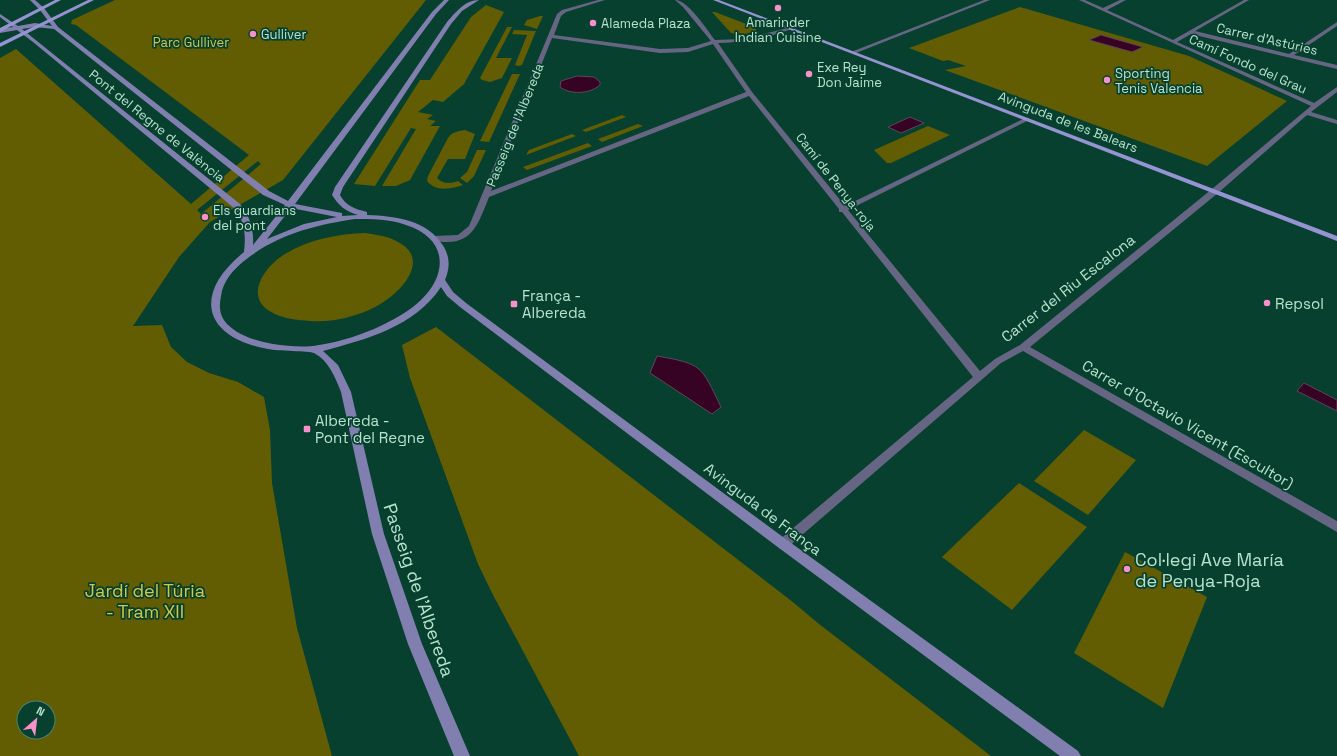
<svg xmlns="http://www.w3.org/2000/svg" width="1337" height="756" viewBox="0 0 1337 756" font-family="'Space Grotesk',sans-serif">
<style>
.green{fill:#625d03;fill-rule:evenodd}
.water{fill:#370325;stroke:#5d4658}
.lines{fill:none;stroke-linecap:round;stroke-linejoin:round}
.street{fill:#666684;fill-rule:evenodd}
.secondary{fill:#817fb0;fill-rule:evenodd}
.primary{fill:#9693d2;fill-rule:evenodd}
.poi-dot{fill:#f890cb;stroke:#07402e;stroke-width:1.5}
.labels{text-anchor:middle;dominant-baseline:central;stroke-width:3.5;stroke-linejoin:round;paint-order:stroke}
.far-poi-label{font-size:13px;fill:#b6e2ce;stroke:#07402e;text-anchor:start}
.far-street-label{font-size:13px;fill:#b6e2ce;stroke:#07402e}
.far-park-label{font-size:13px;fill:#d0c84d;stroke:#07402e}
.street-label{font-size:15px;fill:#b6e2ce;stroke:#07402e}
.poi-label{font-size:15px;fill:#b6e2ce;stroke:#07402e;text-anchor:start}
.near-poi-label{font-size:18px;fill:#b6e2ce;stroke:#07402e;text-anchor:start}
.near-park-label{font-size:18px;fill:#d0c84d;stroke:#07402e}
.near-street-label{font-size:18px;fill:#b6e2ce;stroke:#07402e}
</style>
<rect width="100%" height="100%" fill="#07402e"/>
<g class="green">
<path d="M115,0H426L283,180L210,222L179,257L133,326L162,325L171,347L187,362L209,373L238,382L264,397L270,430L272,483L297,628L332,756H0V58L16,49L191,204L249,155L76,25L71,24L72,20ZM258,161L261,164L201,214L197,210ZM24,708H48V732H24Z"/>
<polygon points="486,5 504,12 464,84 443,102 433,100 418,112 433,115 427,119 436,121 430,126 440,126 410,180 396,186 382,186 416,129 411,128 375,186 354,184 420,80 430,80 471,17"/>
<polygon points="1020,7 1189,56 1287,101 1207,166 945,70 966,66 948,60 943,61 909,48"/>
<polygon points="712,12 715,12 754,27 756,29 756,31 741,35 731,33"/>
<polygon points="540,16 543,16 537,29 524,25 527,20"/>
<polygon points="507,27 512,27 496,58 512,58 502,78 490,82 482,80 480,78"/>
<polygon points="514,30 536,31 522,65 518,66 515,65 527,35 512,34"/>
<polygon points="512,74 520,74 489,142 480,141"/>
<polygon points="622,115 626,117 586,132 582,130"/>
<polygon points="638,124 643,126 602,142 598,139"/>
<polygon points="928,126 950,135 891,163 887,163 874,150"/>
<path d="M465,130L475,134L465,159H448L437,178C442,184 451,184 458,181L463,185C451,189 436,192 427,181L428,176L448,138C452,132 458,131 465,130Z"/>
<polygon points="572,134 576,136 526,155 529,150"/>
<polygon points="588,143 592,146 527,170 523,167"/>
<polygon points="477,150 486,150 474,176 467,183 460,178 467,172"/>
<path d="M366,233C377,235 388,236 398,242C429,258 405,288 385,301C365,315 334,323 310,321C298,320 286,319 275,314C242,300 263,267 285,254C310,239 337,234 366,233Z"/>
<polygon points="436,327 794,603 819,624 991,756 579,756 492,593 478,564 410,378 402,345"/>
<polygon points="1084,430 1136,460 1088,515 1034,481"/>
<polygon points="1019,483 1087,527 1012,610 942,557"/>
<polygon points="1125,552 1207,597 1163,708 1074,653"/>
</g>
<g class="water">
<polygon points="1101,35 1143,47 1132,52 1089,40"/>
<path d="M577,76L594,77L600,82V85C590,94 571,95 560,87L561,81Z"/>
<polygon points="910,117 924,123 901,133 888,127"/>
<path d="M657,356C703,364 701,366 721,407L712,414L650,373Z"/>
<polygon points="1304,383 1337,400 1337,411 1297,391"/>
</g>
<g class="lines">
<g class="street">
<path d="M598,0H605L566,12L561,16L554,35L660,49L688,48L711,41L683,7L675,0C688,0 707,30 715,40L742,39L792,27V29C766,38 745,42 718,43L752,92L845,206L1025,118H1029V120L848,210L980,371L995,359L1020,345L1212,189L1311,106L1079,0H1085L1103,8L1120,0H1126L1107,10L1173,40L1244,0H1249L1195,31L1289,54L1337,22V26L1294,55L1337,65V69L1191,34L1177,42L1314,103L1337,87V92L1311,112L1337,120V124L1307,115L1218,193L1030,347L1337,521V532L1023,351L1001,363L787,548L783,549L779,548L777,544L779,540L973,377L842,212H839V209L749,96L489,197C477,227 471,249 431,240V236H434L458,235L469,226L557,14L562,10ZM552,38L660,53L688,52L713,44L746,92L491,191Z"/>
<polygon points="984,0 990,0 856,53 851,52"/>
</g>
<path class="secondary" d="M30,0H35L44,8L58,27L269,191L288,201L432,12L444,0H449L436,14L295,204L342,213V216L358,215C345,211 339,206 332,195L335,187L447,22C456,12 465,0 479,0L462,11L451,24L343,187L340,195C346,206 355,209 367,212V215C396,216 428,220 444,247C450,258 450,268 445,280L453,292L466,303L787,540L1078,751L1081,756H1060L779,548L460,307L447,296L441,287C414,327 367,339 323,351L338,365L351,392L384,534L422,644L470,756H454L408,644L372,534L341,392C335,377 329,361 314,353C310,351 277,351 268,349C203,337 192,294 244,252C246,235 245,222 234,208L33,42L17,30L0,33V29L13,27L0,17V14L18,26L35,23L52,26L40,10ZM35,27L54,29L263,195L285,205L253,245C254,228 250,217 240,204L22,29ZM291,208L337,217L304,224L267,239ZM355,219C372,219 390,219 406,225C445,237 450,271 422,299C399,322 350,341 319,345C304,348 288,346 273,344C257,341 239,336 227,324C219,315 219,306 221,296C223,281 233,270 244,261C276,235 314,225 355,219Z"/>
<g class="primary">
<polygon points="55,0 61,0 0,32 0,28"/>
<polygon points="88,0 94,0 0,47 0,43"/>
<polygon points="713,0 719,0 1337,236 1337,241"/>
</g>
</g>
<g class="poi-dot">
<circle cx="778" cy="8" r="4"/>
<circle cx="593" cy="23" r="4"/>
<circle cx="253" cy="34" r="4"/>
<circle cx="809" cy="74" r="4"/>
<circle cx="1107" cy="80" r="4"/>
<circle cx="205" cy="217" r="4"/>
<circle cx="1267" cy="303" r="4"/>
<rect x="510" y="300" width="8" height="8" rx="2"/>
<rect x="303" y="425" width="8" height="8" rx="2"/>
<circle cx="1127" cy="569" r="4"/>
</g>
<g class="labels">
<g class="far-poi-label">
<text x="778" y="22" text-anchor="middle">Amarinder<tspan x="778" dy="15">Indian Cuisine</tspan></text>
<text x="601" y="23">Alameda Plaza</text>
<text x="261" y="34">Gulliver</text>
<text x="817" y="67">Exe Rey<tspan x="817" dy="15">Don Jaime</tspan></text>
<text x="1115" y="73">Sporting<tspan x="1115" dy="15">Tenis Valencia</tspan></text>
<text x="213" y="210">Els guardians<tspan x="213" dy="15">del pont</tspan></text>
</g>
<g class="far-street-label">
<text transform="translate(1267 39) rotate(13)">Carrer d'Astúries</text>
<text transform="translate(1248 64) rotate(24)">Camí Fondo del Grau</text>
<text transform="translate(1068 122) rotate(21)">Avinguda de les Balears</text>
<text transform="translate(515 125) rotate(-68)">Passeig de l'Albereda</text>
<text transform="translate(157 126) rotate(39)">Pont del Regne de València</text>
<text transform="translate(836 182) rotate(52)">Camí de Penya-roja</text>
</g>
<g class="far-park-label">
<text x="191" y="42">Parc Gulliver</text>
</g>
<g class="street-label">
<text transform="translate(1068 288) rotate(-38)">Carrer del Riu Escalona</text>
<text transform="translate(1188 424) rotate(30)">Carrer d'Octavio Vicent (Escultor)</text>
<text transform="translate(763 509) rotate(37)">Avinguda de França</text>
</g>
<g class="poi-label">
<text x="522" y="295">França -<tspan x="522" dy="17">Albereda</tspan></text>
<text x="1275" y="303">Repsol</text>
<text x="315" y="420">Albereda -<tspan x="315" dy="17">Pont del Regne</tspan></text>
</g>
<g class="near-poi-label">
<text x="1135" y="559">Col·legi Ave María<tspan x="1135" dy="21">de Penya-Roja</tspan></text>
</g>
<g class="near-park-label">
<text x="145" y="590">Jardí del Túria<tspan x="145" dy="21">- Tram XII</tspan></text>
</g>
<g class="near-street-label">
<text transform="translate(419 590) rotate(71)">Passeig de l'Albereda</text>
</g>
</g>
<g transform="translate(36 720) rotate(28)"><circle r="19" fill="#07402e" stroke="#4d816e"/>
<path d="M0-3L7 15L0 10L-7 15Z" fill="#f890cb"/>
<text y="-6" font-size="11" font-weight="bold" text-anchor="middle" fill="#b6e2ce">N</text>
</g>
</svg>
